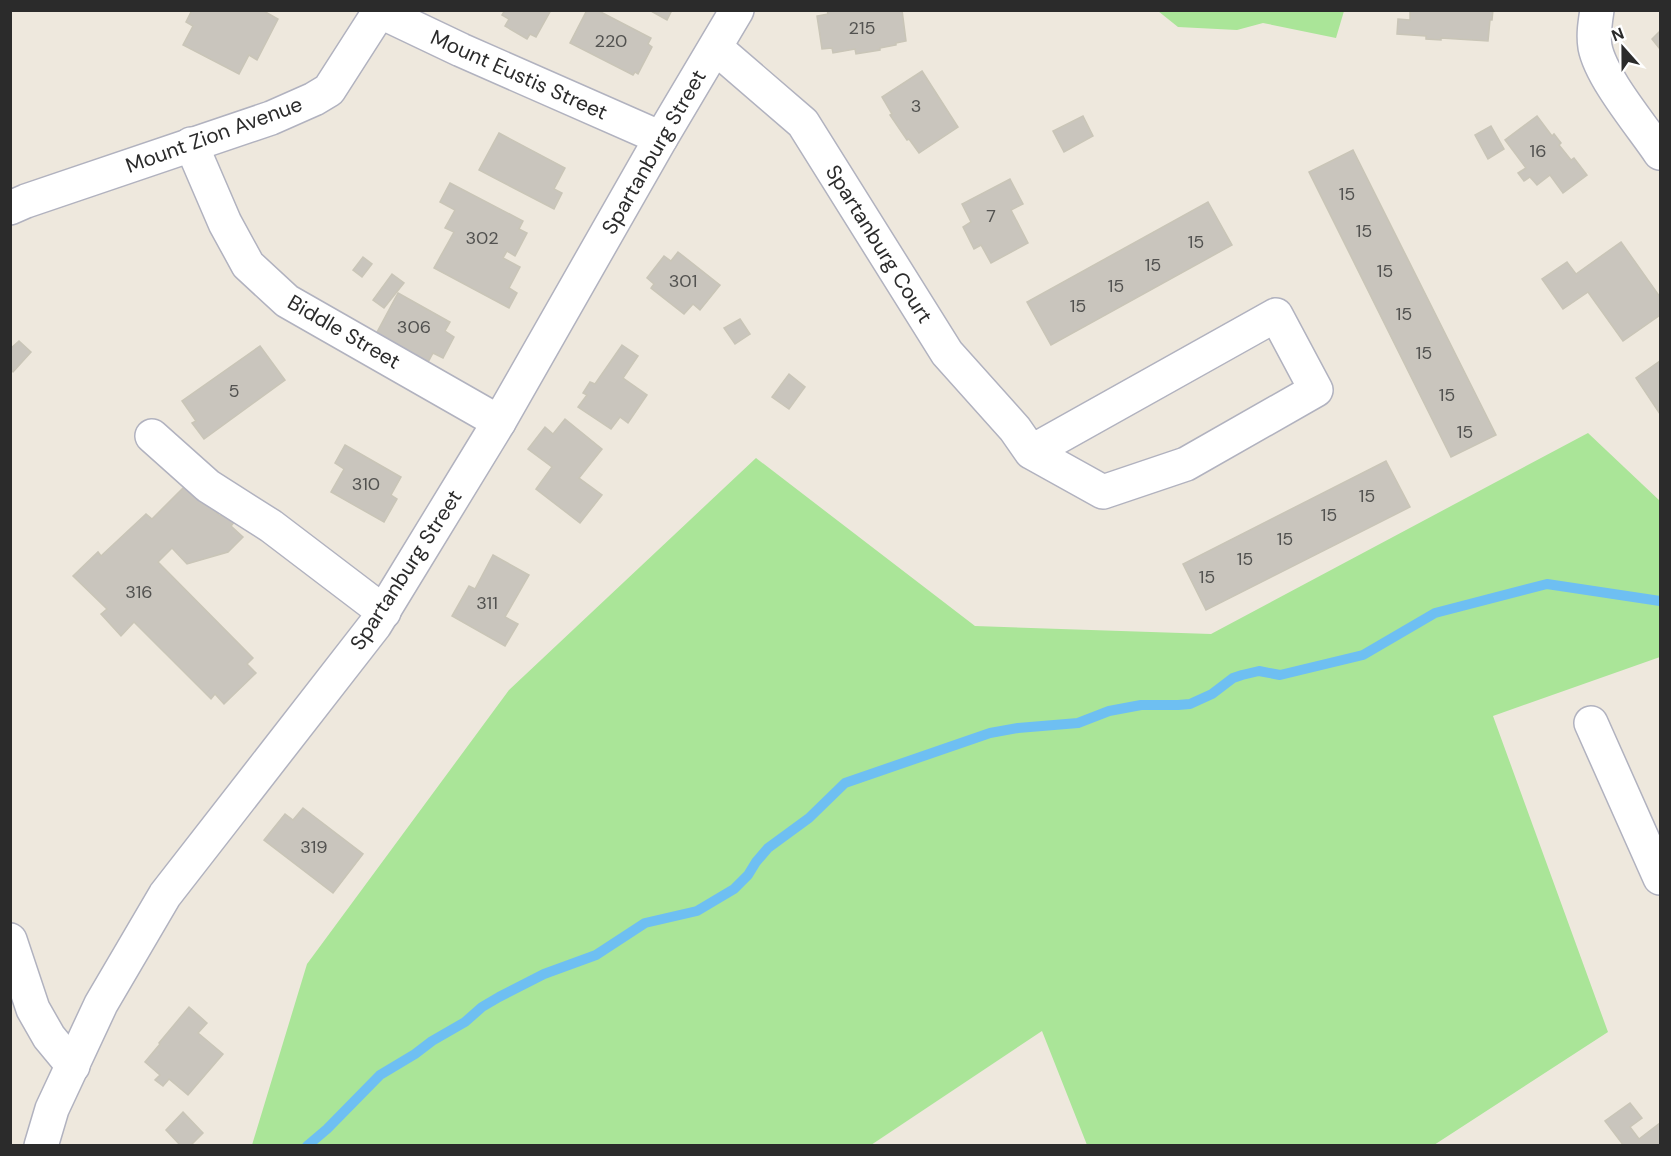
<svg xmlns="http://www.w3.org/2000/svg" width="1671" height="1156" viewBox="0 0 1671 1156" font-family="'DM Sans',sans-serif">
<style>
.green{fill:#aae598}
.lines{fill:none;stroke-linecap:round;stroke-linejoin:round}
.stream{stroke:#6ebff2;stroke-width:10}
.building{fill:#c9c5bd;stroke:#c9c5b7;stroke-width:1.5}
.minor-casing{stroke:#b1b2bf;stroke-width:36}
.minor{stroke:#fff;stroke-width:33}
.labels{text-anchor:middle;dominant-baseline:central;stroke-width:4.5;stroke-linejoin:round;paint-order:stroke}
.number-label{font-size:18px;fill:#525250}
.street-label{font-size:21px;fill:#2b2b2b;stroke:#fff}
</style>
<rect width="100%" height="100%" fill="#eee8dd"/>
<g class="green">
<polygon points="1158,11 1344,11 1336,38 1263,23 1237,30 1178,27"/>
<polygon points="1588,433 1660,501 1660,657 1493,716 1608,1032 1434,1145 1087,1145 1042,1031 871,1145 252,1145 307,964 509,690 756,458 975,626 1211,634"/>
</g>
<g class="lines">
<polyline class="stream" points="307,1146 327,1129 380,1075 415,1054 432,1041 465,1022 482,1007 499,997 544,974 596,955 645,923 697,911 734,889 748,875 756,862 768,848 809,818 845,783 990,733 1018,728 1078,723 1109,711 1141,705 1178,705 1190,704 1212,694 1233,678 1242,675 1259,671 1280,675 1363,655 1435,613 1547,584 1660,601"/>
</g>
<g class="building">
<polygon points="192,10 262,10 278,19 257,60 249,55 239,74 183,45 193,26 186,22"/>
<polygon points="505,10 551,10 536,37 530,34 527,39 505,26 509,19 502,15"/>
<polygon points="587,10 597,10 651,38 648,44 652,47 638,74 635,72 633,75 570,43"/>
<polygon points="649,10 672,10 667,20"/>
<polygon points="827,10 902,10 906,41 896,43 896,45 880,48 880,50 856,54 855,49 833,53 832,48 822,49 817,16 828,14"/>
<polygon points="1410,10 1493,10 1492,20 1490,20 1488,41 1441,38 1441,40 1426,39 1426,36 1397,34 1398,19 1410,20"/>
<polygon points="1660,31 1660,49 1652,39"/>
<polygon points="922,71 958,127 919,153 909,139 907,140 890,115 892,114 882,97"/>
<polygon points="1083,116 1093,136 1064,152 1053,131"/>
<polygon points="1537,116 1552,136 1554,134 1561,143 1559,145 1571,160 1574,158 1587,175 1563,193 1550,175 1537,185 1530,177 1524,181 1518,173 1526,168 1505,140"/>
<polygon points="1491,126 1504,149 1488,159 1475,135"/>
<polygon points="499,133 565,168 554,189 562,193 554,209 479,170"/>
<polygon points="1353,150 1496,435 1451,457 1309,172"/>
<polygon points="1010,179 1023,204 1011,210 1028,243 991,263 981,245 974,249 963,227 971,222 962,204"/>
<polygon points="450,183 523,221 519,229 527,233 515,256 507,251 503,258 520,267 509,288 517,293 509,308 434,268 454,232 445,228 455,210 440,202"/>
<polygon points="1208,202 1232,245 1051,345 1027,302"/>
<polygon points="1621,242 1660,297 1660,315 1623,341 1588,292 1563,309 1542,279 1567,262 1576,274"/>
<polygon points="678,252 720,285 700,310 693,304 684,314 651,288 654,284 647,278 664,256 671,261"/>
<polygon points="363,257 372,264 362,277 353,270"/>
<polygon points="392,274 404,283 384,308 373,300"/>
<polygon points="398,293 450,322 445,331 454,337 443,358 433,353 427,364 375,336"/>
<polygon points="740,319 750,334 735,344 724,328"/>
<polygon points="19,341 31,352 13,372 10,369 10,349"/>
<polygon points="622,345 638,356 623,378 647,395 628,423 620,417 611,429 578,407 587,395 583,393 590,382 595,384"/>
<polygon points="260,346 285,380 204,439 192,423 196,421 182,401"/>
<polygon points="1660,361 1660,414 1636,378"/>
<polygon points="789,374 805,387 789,409 772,397"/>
<polygon points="565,419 602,449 579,478 602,495 580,523 536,489 552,467 528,449 545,427 553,434"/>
<polygon points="345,445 401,477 391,495 397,499 384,522 331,492 344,469 335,463"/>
<polygon points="1386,461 1410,507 1206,610 1183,564"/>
<polygon points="187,484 220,516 224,512 235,521 231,526 243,537 228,552 187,564 172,548 158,562 253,658 247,664 256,673 224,704 215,694 211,699 134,622 121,636 101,614 107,609 73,576 98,552 101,556 146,514 152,519"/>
<polygon points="493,555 529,575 505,617 518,624 505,646 452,616 469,586 475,589"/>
<polygon points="303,808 363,854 333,893 264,840 285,814 293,820"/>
<polygon points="189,1007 207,1023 198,1033 223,1054 188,1095 169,1079 163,1086 155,1080 160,1075 145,1062 160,1044 159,1043"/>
<polygon points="1630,1103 1642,1118 1630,1127 1639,1139 1660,1123 1660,1146 1624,1146 1605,1121"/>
<polygon points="183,1112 203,1133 190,1146 181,1146 166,1130"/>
</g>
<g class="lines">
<defs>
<g id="minor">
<polyline points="377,10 461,50 661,138"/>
<path d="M1597,10C1595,23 1593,35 1595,47C1601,78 1642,126 1660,153"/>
<polyline points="716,48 803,123 947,353 1015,429 1031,452 1103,492 1186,464 1316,390 1276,315 1031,452"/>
<polyline points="191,144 225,223 248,265 287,301 499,422"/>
<polyline points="10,208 26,201 271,118 314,99 329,90 379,12"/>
<polyline points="152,436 208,486 271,526 384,612"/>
<polyline points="1591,723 1660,878"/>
<polyline points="10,940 33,1009 49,1037 73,1066"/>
<polyline points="41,1146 52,1109 101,1004 165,895 375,625 499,422 661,138 737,10"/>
</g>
</defs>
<use href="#minor" class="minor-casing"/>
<use href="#minor" class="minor"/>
</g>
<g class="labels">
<g class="number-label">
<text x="862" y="28">215</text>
<text x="611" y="41">220</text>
<text x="916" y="106">3</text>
<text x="1538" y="151">16</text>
<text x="1347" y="194">15</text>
<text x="991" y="216">7</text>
<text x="1364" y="231">15</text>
<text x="482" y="238">302</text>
<text x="1196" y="242">15</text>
<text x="1153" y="265">15</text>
<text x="1385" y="271">15</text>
<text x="683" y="281">301</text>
<text x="1116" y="286">15</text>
<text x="1078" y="306">15</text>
<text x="1404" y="314">15</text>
<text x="414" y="327">306</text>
<text x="1424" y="353">15</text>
<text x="234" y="391">5</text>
<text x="1447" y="395">15</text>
<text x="1465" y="432">15</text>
<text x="366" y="484">310</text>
<text x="1367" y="496">15</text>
<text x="1329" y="515">15</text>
<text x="1285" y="539">15</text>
<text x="1245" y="559">15</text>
<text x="1207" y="577">15</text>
<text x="139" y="592">316</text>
<text x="487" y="603">311</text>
<text x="314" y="847">319</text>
</g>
<g class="street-label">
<text transform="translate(519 75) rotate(24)">Mount Eustis Street</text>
<text transform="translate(214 135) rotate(-20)">Mount Zion Avenue</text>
<text transform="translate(654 152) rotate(-60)">Spartanburg Street</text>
<text transform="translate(879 244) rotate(58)">Spartanburg Court</text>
<text transform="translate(344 332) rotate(30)">Biddle Street</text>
<text transform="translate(406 570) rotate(-57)">Spartanburg Street</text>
</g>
</g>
<rect width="1671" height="1156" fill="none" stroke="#2b2b2b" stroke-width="24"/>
<g transform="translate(1623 48) rotate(339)" stroke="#ffffff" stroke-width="4.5" paint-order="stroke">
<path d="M0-4.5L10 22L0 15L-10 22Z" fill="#2b2b2b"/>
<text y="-9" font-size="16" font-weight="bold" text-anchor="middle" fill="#2b2b2b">N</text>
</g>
</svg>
